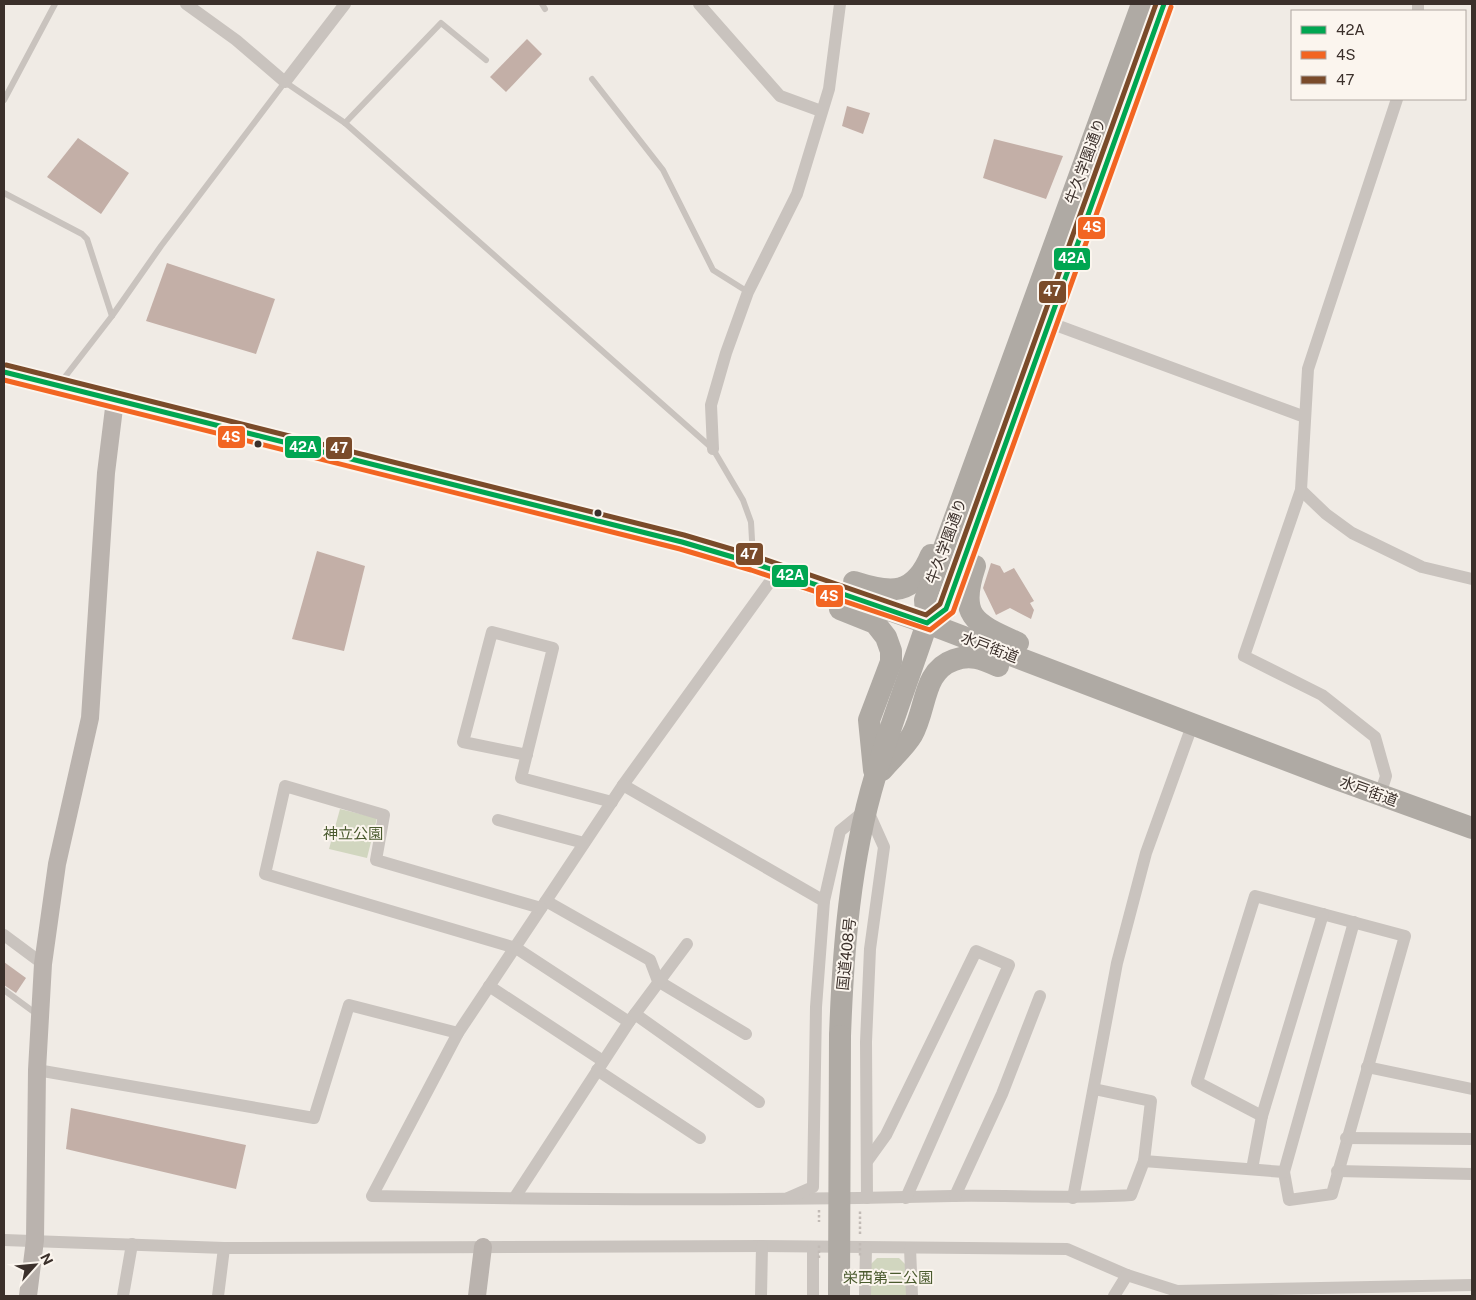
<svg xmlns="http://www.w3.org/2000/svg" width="1476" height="1300" viewBox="0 0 1476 1300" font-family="'Public Sans','Noto Sans JP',sans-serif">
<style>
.green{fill:#d1d6bf}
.building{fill:#c3afa7}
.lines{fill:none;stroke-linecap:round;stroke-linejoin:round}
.path{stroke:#c2bbb6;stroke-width:2.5;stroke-dasharray:2.5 2.5;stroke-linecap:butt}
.lane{stroke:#c9c3be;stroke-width:6}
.street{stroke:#c9c3be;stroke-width:12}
.secondary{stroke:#bab3ae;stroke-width:18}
.highway{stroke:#afaaa4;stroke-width:22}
.path-bridge{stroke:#c2bbb6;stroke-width:2.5;stroke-dasharray:2.5 2.5;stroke-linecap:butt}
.highway-bridge{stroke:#afaaa4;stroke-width:22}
.bus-1-casing{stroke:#fbf5ee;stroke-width:9}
.bus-2-casing{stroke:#fbf5ee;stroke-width:9}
.bus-3-casing{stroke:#fbf5ee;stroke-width:9}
.bus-1{stroke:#00a651;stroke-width:5}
.bus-2{stroke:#f26522;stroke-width:5}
.bus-3{stroke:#7a4b2a;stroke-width:5}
.bus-dot{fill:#3b302b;stroke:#fbf5ee;stroke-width:2}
.labels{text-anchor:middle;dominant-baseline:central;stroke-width:4;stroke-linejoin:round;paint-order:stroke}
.street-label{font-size:15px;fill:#3b302b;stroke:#fbf5ee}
.park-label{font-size:15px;fill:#4a5a2e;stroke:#fbf5ee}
.line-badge{stroke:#fbf5ee;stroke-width:2}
.badge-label{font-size:14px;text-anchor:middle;font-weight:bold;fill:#fff}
</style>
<rect width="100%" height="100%" fill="#f0ebe5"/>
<g class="green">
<polygon points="340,809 377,818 367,858 329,849"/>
<polygon points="877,1258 899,1258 908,1267 907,1296 868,1296 868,1267"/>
</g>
<g class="building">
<polygon points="527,39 542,54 506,92 490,77"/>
<polygon points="847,106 870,113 863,134 842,126"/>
<polygon points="78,138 129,173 101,214 47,177"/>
<polygon points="994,139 1063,156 1046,199 983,178"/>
<polygon points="167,263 275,299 256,354 146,321"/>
<polygon points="317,551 365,566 344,651 292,639"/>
<polygon points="991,563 1000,566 1004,573 1014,568 1034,601 1030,603 1034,610 1031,619 1010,608 996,615 983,588"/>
<polygon points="4,962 26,978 16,993 4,985"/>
<polygon points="71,1108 246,1145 236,1189 66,1149"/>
</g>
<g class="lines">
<g class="path">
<polyline points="819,1210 819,1222"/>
<polyline points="860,1234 860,1210"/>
</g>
<g class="lane">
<polyline points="542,4 545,9"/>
<polyline points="592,79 663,170 713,270 748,292"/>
<polyline points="4,100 55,4"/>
<polyline points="345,123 441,23 486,60"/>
<polyline points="4,193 82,234 87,239 112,316"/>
<polyline points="61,382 112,316 161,246 285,82 345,123 713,449 743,500 751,522 753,558"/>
<polyline points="4,990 38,1015"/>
</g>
<g class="street">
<polyline points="186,4 236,40 285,82 345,4"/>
<polyline points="699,4 780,96 821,111"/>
<polyline points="1418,11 1418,4"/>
<polyline points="1045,321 1305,417"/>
<polyline points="713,449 711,405 726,353 748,292 797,194 829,89 840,4"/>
<polyline points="1301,490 1326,514 1352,533 1422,567 1472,579"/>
<path d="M777,572L623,785L458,1033L372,1196C565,1200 759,1201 952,1196C1012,1195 1071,1199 1131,1195L1144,1161L1284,1172L1289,1200L1332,1194L1405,936L1255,896L1197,1082L1262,1116"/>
<polyline points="527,755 463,742 492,632 553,648 521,778 612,802"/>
<polyline points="623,785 824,901"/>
<polyline points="1380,795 1386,776 1375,737 1322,695 1244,656 1301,490 1308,369 1397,99"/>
<polyline points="498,820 584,843"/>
<polyline points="546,901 650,960 658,981 746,1034"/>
<polyline points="541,908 376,860 384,815 285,786 265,874 516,948 629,1022 687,944"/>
<polyline points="4,935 43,964"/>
<polyline points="489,986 603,1061"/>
<polyline points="635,1014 759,1102"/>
<polyline points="1367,1067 1472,1089"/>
<polyline points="37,1070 314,1118 349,1005 458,1033"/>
<polyline points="597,1070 700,1138"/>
<polyline points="1094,1089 1151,1101 1144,1161"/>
<polyline points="1346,1138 1472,1139"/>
<polyline points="868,1160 886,1135 976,951 1009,965 906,1198"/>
<polyline points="1252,1169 1262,1116 1323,914"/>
<polyline points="1337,1171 1472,1174"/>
<polyline points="1284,1172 1354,922"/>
<polyline points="955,1196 1002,1094 1040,996"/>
<polyline points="515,1197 629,1022"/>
<polyline points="788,1198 813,1187 816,1007 824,901 840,831 867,809 884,847 870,949 866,1042 867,1198"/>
<polyline points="1073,1198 1117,963 1146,853 1193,723"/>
<polyline points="4,1240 224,1248 762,1246 1067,1249 1127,1275 1177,1291 1472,1285"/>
<polyline points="813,1247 813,1296"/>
<polyline points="910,1248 912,1296"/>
<polyline points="123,1296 132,1244"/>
<polyline points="218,1296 224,1248"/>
<polyline points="761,1296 762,1246"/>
<polyline points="865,1296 866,1248"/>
<polyline points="1114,1296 1127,1275"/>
</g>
<g class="secondary">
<polyline points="28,1296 35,1240 37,1070 43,964 57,864 90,718 106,473 115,400"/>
<polyline points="477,1296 483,1247"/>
</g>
<g class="highway">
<polyline points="4,372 682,542 753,563 927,623 1331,777 1472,828"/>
<path d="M975,566C958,617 974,623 1018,643"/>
<path d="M854,582C891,594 914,596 931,555"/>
<polyline points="840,609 875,623 886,637 891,651 891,662 869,720 874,770"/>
<polyline points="927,623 946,609 1164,4"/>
<path d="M882,770C891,759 905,747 912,735C927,709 922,671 954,660C971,654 982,659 998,666"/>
<path d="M840,1036C843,950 850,860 875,777C890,725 910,675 927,623L925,600L1142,4"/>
</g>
<g class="path-bridge">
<polyline points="860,1243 860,1258"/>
<polyline points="819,1258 819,1245"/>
</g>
<polyline class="highway-bridge" points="839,1296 840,1036"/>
<defs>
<polyline id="bus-1" points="4,372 682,542 753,563 927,623 946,609 1164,4"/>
<polyline id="bus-2" points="4,380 680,549 751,570 930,630 953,612 1171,7"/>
<polyline id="bus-3" points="6,365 684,535 755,556 926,615 940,604 1156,4"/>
</defs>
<use href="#bus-1" class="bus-1-casing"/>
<use href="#bus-2" class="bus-2-casing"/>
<use href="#bus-3" class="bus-3-casing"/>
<use href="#bus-1" class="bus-1"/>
<use href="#bus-2" class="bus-2"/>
<use href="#bus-3" class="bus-3"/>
</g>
<g class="bus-dot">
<circle cx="258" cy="444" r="4.5"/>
<circle cx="598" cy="513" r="4.5"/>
</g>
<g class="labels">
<g class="street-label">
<text transform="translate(1085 161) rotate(-70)">牛久学園通り</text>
<text transform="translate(946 541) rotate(-70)">牛久学園通り</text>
<text transform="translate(990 647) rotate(21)">水戸街道</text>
<text transform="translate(1369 791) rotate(20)">水戸街道</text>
<text transform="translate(846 954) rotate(-84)">国道408号</text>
</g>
<g class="park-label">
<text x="353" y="833">神立公園</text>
<text x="888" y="1277">栄西第二公園</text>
</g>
</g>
<g class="line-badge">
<rect x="1077" y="216" width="29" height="24" rx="5" fill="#f26522"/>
<rect x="1053" y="247" width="38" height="24" rx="5" fill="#00a651"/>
<rect x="1038" y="280" width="29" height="24" rx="5" fill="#7a4b2a"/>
<rect x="217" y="425" width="29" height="24" rx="5" fill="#f26522"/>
<rect x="284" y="435" width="38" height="24" rx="5" fill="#00a651"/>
<rect x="325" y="436" width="28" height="24" rx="5" fill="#7a4b2a"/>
<rect x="735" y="542" width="29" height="24" rx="5" fill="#7a4b2a"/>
<rect x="771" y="564" width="38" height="24" rx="5" fill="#00a651"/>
<rect x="815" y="584" width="29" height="24" rx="5" fill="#f26522"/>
</g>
<g class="badge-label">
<text x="1092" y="232">4S</text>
<text x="1072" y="263">42A</text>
<text x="1052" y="296">47</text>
<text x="231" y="442">4S</text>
<text x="303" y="452">42A</text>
<text x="339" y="453">47</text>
<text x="749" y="559">47</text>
<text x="790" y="580">42A</text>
<text x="829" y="601">4S</text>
</g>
<rect width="1476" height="1300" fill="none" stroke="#3b302b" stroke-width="10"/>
<rect x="1291" y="10" width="175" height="90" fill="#fbf5ee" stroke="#aea6a0"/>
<rect x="1301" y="26" width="25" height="8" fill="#00a651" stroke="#aea6a0"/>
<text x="1336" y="35" font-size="15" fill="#3b302b">42A</text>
<rect x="1301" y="51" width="25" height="8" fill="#f26522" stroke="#aea6a0"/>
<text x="1336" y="60" font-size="15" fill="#3b302b">4S</text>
<rect x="1301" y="76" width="25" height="8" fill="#7a4b2a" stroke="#aea6a0"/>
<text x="1336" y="85" font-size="15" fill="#3b302b">47</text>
<g transform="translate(35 1265) rotate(63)" stroke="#fbf5ee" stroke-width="4" paint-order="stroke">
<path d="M0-4L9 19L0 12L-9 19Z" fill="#3b302b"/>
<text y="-8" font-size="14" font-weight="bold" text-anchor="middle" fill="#3b302b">N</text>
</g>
</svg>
